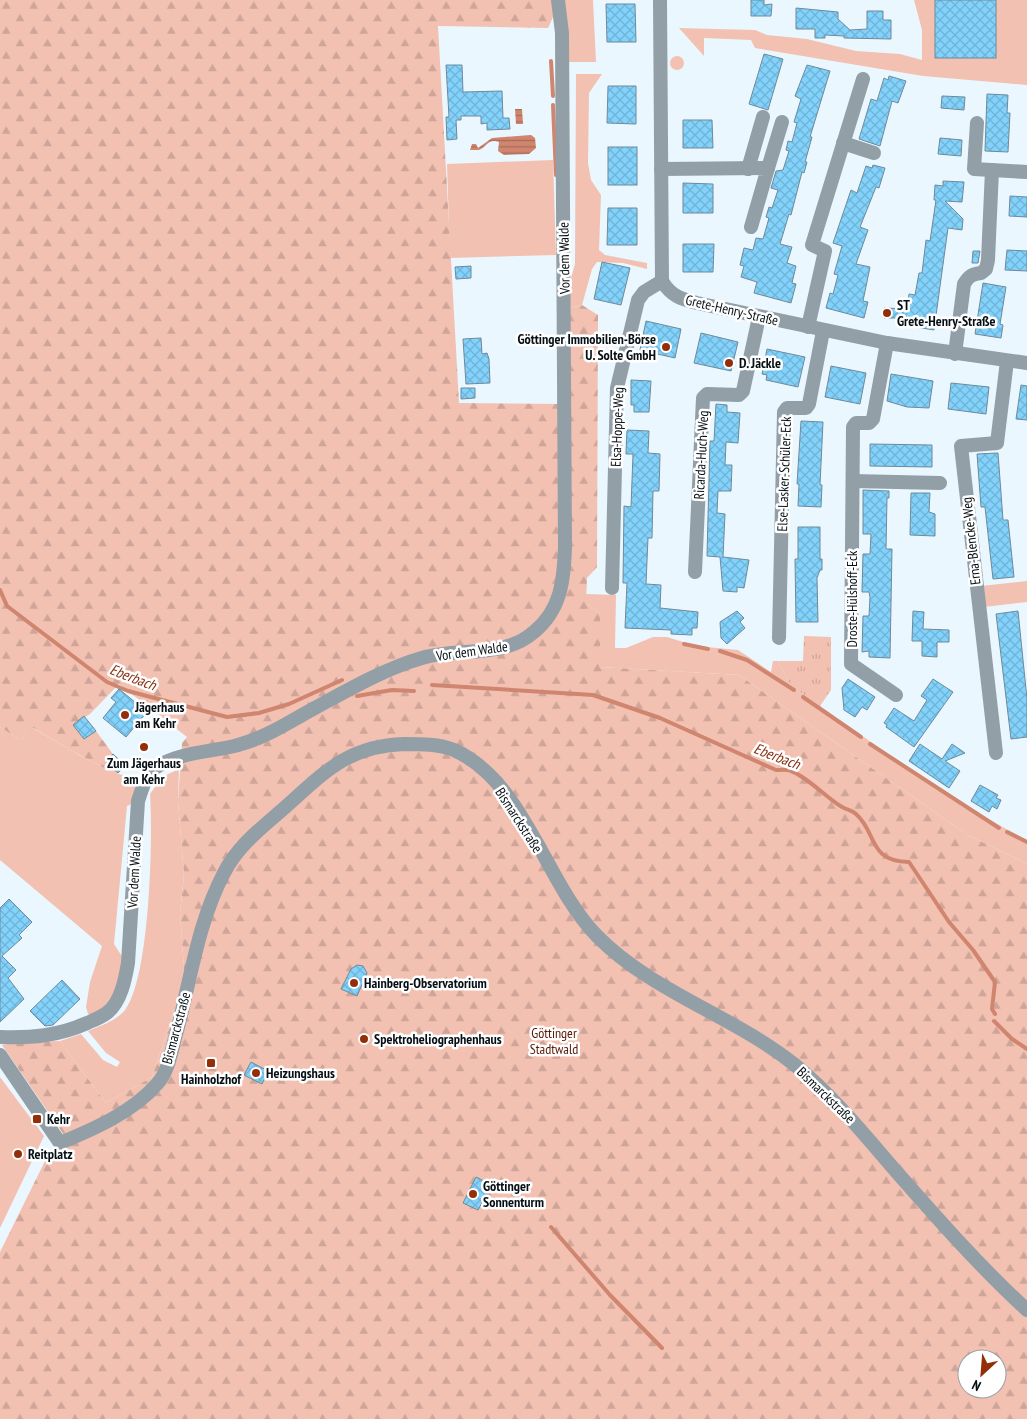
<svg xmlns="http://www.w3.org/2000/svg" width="1027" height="1419" viewBox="0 0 1027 1419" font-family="'PT Sans Narrow',sans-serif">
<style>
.grass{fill:#f2c1b2}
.forest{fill:url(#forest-firs);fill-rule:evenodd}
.park{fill:url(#park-tufts)}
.water{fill:url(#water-rules)}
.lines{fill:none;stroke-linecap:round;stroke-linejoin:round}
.stream{stroke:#d0856f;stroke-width:4}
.building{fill:url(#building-cross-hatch);stroke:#6e8a9a}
.minor{stroke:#929fa6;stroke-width:14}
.poi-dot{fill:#942e08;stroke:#fff;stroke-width:2}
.labels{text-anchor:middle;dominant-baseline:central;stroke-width:5;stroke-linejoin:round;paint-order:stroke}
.street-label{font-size:14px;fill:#050f14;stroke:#fff}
.poi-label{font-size:14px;font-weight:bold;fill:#050f14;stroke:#fff;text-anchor:start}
.park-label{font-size:14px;fill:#5b1802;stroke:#fff}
.water-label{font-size:15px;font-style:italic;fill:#882f11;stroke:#fff}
</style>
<defs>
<pattern id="forest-firs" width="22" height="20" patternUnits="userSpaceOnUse" patternTransform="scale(1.25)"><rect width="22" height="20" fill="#f2c1b2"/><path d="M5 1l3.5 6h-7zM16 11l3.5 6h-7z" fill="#cea598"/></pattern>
<pattern id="park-tufts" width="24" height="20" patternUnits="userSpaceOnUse" patternTransform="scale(1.25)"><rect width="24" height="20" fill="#f2c1b2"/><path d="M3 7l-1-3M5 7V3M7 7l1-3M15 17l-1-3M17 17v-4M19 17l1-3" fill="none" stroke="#cea598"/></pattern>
<pattern id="water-rules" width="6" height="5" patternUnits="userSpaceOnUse" patternTransform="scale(1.25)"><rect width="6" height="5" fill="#d0856f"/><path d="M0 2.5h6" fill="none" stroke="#a76b5a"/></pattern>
<pattern id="building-cross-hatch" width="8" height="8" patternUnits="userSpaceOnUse" patternTransform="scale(1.25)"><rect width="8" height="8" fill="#82d2fb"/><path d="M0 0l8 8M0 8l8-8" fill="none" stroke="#6fb3d6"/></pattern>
</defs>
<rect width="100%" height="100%" fill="#ebf7fe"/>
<g class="grass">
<polygon points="564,0 593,0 596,62 567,62"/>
<polygon points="914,0 935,0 936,58 996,58 996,0 1027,0 1027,85 923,76 755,48 751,40 704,38 704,56 679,28 755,30 767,35 807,39 856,51 900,54 922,60 922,30"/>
<circle cx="677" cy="63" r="7"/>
<polygon points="576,74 602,74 589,93 588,163 591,180 601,195 599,250 605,255 647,263 647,269 623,263 597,262 592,269 582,305 569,308 569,285 575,264"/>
<polygon points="553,160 556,255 450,258 447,164"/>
<polygon points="1027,581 1027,602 984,607 981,586"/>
<path d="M586,594L616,595L615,648H626L653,637H667L696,646L738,650L771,672L773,661H778L791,686C868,739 944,797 1027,840V864L966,834L739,675L600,667V613L586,603Z"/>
<path d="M0,727L20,740L32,728C67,746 98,770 135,779V802L127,806L114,944L123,958C117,984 116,1000 93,1016L88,1014L86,1007L90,982L102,946L0,860Z"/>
<path d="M179,769L178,801L184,875L180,913L184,969L179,996L152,1077L106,1103L60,1041L81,1034L103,1060L117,1067L120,1062L106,1053L88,1031C100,1026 116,1021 125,1010C150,977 153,838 150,794L162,777Z"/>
<polygon points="0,1077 44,1136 0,1228"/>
</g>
<path class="forest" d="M0,0H553L554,15L548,28L438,26L459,403L567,404L569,308L582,305L598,315L597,567L587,578L586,603L600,613V667L739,675L966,834L1027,864V1419H0V1252L46,1159L56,1155L64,1135L2,1045L19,1042L60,1041L106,1103L152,1077L179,996L184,969L180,913L184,875L178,801L182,743L187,737L119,684L90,714L73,725L84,739L96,731L113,754L106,763L118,773C111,775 46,735 33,728L20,740L0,727ZM967,1359H997V1389H967Z"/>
<polygon class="park" points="804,636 831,637 831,690 820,706 791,686 778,661 803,661"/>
<g class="water">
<polygon points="515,109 522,109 523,124 516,124"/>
<path d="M531,135L535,138L536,148L529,154L504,155L498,151L499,142C488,138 488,146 479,150H470L472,144H476L478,148L492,138Z"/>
</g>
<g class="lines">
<g class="stream">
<polyline points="551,61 553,96"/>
<polyline points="553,105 556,175"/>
<polyline points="0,590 7,606 107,682 128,691 227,717 259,713 289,704 342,680"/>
<polyline points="684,644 708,649"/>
<polyline points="720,651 747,660 794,690"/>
<path d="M432,685L593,695L660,718L776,770C780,770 787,769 791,771C806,776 828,799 842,807C847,810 852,810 856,814C877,832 868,862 909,862L949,922L973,950L995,982L992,1009L995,1014"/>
<polyline points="357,696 392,690 414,691"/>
<polyline points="803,697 861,737"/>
<polyline points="870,744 999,828"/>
<polyline points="1007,832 1027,842"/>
<polyline points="994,1021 1012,1039 1027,1049"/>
<polyline points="551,1227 610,1295 662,1348"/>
</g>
</g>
<g class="building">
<polygon points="751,0 764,0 764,5 772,4 771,16 751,16"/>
<rect x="935" y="0" width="61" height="58"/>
<polygon points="606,4 635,4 636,42 607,42"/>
<polygon points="796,8 838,12 838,19 850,30 867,29 867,11 883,11 883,20 891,20 891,39 844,38 844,36 825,35 825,38 815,38 815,29 796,29"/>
<polygon points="764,54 783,59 768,110 749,104"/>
<polygon points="446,65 462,65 463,92 502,91 503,118 509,118 510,129 487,130 487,123 481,124 481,116 461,116 461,120 456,120 457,139 447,140 446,117 449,117"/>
<polygon points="807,65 830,71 810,137 812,137 805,162 807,162 804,173 802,172 791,215 789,214 780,244 792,247 787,263 796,266 792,283 796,284 791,303 754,293 757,282 741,277 744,266 740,265 744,248 753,250 756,238 763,239 769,218 766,217 769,207 772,208 778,190 771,188 776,171 783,170 789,151 786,150 788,141 792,142 797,123 794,122 801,99 795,96"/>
<polygon points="889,76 906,81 898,103 892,101 880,146 859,139 871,99 877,101 884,78 888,80"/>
<polygon points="608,86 636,86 636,124 607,123"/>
<polygon points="987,94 1008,95 1007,113 1010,113 1008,152 985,151"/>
<polygon points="942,96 965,97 964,110 941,108"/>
<polygon points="683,120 712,120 713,148 683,148"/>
<polygon points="940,138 962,140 961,156 938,154"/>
<rect x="608" y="147" width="29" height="38"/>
<polygon points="873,165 885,168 879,188 876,187 860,227 868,230 856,264 870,267 863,301 868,302 864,318 826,308 830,293 833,294 838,275 834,274 842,246 833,243 851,190 857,193 866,166 872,168"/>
<polygon points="943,181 964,182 962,202 945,201 963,219 962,230 948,228 934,330 904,325 905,318 884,318 884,308 907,309 909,294 915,295 919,273 922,273 926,240 930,241 936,200 934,200 935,185 943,186"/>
<polygon points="683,183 713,184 713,213 683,213"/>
<polygon points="1010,196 1027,197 1027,217 1009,216"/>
<polygon points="608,208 637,208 637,245 607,245"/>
<polygon points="683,244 714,244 713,272 683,272"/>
<polygon points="1007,250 1027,251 1027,271 1005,270"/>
<polygon points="973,251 980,251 978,263 972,263"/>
<polygon points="602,262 630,268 621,305 594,299"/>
<polygon points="471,266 471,278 456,279 455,267"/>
<polygon points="983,283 1006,287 1000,324 1003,325 1001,338 975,334"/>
<polygon points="646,321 681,329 675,358 640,350"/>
<polygon points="701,333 738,342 731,371 694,363"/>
<polygon points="481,338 482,354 487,353 489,359 490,383 466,384 463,339"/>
<polygon points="767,349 805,357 798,387 766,380 767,375 762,374"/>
<polygon points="831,366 866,373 860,404 825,397"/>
<polygon points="891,374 933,381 929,408 907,407 887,401"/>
<polygon points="631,380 651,381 649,412 634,412 634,405 631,405"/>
<polygon points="951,383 989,387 986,414 948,409"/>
<polygon points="1021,385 1027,386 1027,420 1016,419"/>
<polygon points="461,388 475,388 475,398 461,399"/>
<polygon points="716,404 727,405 727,412 740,413 738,443 726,442 725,465 732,465 731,491 718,491 717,513 725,514 723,557 749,560 744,588 737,587 737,592 723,591 720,557 707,556 710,441 714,441"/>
<polygon points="801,421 823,422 820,485 822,485 821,507 798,506 799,484 797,484"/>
<polygon points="627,430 649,431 648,453 660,454 659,491 653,491 652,538 648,538 646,584 661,585 660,608 698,612 697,628 692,628 692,635 671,634 671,630 625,628 627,583 623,583 624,506 631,507 633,454 626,454"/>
<polygon points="870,444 932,445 932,467 870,466"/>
<polygon points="998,453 1003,520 1008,520 1014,577 993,579 985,507 981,507 977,454"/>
<polygon points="863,490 889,491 889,498 887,498 886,549 892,549 890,658 869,657 869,651 862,652 863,616 869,616 870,597 869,592 862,592 863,554 870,554 871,534 863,534"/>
<polygon points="911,493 930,493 929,512 935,514 935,536 910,535"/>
<polygon points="798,527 820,527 820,559 822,559 822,570 820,570 817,578 818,622 796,622 795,559 798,559"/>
<polygon points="737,611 744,618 740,622 745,628 727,644 721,638 720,622"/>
<polygon points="913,611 924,612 923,629 949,630 949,642 937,642 937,657 922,656 922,641 912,641"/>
<polygon points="1018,611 1027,699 1027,737 1011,739 996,614"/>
<polygon points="848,679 875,697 867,710 862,707 855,717 844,710 842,688"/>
<polygon points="933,679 953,692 914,747 886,727 887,725 884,723 894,708 914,721 927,700 921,696"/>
<polygon points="119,689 147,712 126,737 103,718 116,702 111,698"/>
<polygon points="84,716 96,731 84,739 73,725"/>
<polygon points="920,744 942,759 952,744 965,753 945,761 960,771 949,788 909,761"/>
<polygon points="113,754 125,765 118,773 106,762"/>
<polygon points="980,785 998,795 996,798 1001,800 997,809 992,806 989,812 971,801"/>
<polygon points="9,899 32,922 19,935 22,938 2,956 16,970 8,978 24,999 0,1022 0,908"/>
<polygon points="357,965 363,966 367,973 357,996 341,989 351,969"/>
<polygon points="62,980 80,999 53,1025 45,1026 30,1011"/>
<polygon points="251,1062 268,1071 262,1084 244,1075"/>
<polygon points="476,1177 492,1185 478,1210 463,1203"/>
</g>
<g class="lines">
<g class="minor">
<path d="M660,0L662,281C671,296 681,299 697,303L887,343L1027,363"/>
<polyline points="977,123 974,169 1027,172"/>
<polyline points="843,143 874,153"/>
<polyline points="768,168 782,122"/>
<polyline points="661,169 768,168 751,227"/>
<polyline points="748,169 763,117"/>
<polyline points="808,327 825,251 812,245 863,79"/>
<polyline points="887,343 873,419 869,423 856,423 853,427 851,664 896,695"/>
<path d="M955,354L964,284C969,276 972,274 981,273L986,269L988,260L992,170"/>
<polyline points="853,481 940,483"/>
<polyline points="695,572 703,398 707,394 739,395 743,391 759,317"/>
<polyline points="612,588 617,388 638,300 644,292 662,281"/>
<polyline points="779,638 784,412 787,408 806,408 809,404 823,331"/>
<polyline points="996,753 961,446 997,443 1007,361"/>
<path d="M0,1037C32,1038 58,1036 87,1023C94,1020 102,1017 108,1012C121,1001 125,980 128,963L138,801C142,790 145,775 155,768C177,752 213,752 238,745C265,738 289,722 313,709C346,691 386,668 422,658C460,647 503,659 534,632C561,610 564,580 565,547L562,33L558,0"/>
<path d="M0,1055L60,1143C94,1129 133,1112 157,1084C169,1072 172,1047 177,1031C191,978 198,922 224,873C237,847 260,829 282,810C323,774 346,746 404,744C421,744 439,744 454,750C525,782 545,883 597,936C652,992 734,1016 795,1065C832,1095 863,1133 894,1169C937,1218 979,1266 1027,1310"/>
</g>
</g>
<g class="poi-dot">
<circle cx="887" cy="313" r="5"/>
<circle cx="666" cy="347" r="5"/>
<circle cx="729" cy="363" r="5"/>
<circle cx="125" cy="715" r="5"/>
<circle cx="144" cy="747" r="5"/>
<circle cx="354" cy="983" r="5"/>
<circle cx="364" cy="1039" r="5"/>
<rect x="206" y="1058" width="10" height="10" rx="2.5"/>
<circle cx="256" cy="1073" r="5"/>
<rect x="32" y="1114" width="10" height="10" rx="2.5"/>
<circle cx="18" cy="1154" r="5"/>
<circle cx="473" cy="1194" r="5"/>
</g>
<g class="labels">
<g class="street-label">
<text transform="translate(564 258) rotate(-91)">Vor dem Walde</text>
<text transform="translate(732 310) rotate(13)">Grete-Henry-Straße</text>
<text transform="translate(617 427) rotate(-88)">Elsa-Hoppe-Weg</text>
<text transform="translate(701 455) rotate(-87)">Ricarda-Huch-Weg</text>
<text transform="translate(784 474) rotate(-88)">Else-Lasker-Schüler-Eck</text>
<text transform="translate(971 541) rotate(-96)">Erna-Blencke-Weg</text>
<text transform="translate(852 599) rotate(-90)">Droste-Hülshoff-Eck</text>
<text transform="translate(472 651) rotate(-8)">Vor dem Walde</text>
<text transform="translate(519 820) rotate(57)">Bismarckstraße</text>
<text transform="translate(134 872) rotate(-87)">Vor dem Walde</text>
<text transform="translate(176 1028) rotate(-75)">Bismarckstraße</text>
<text transform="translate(826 1095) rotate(44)">Bismarckstraße</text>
</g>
<g class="poi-label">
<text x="897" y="305">ST<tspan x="897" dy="16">Grete-Henry-Straße</tspan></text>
<text x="656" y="339" text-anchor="end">Göttinger Immobilien-Börse<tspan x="656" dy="16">U. Solte GmbH</tspan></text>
<text x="739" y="363">D. Jäckle</text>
<text x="135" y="707">Jägerhaus<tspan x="135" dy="16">am Kehr</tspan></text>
<text x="144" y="763" text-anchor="middle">Zum Jägerhaus<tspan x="144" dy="16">am Kehr</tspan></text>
<text x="364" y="983">Hainberg-Observatorium</text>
<text x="374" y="1039">Spektroheliographenhaus</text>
<text x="266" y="1073">Heizungshaus</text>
<text x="211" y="1079" text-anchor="middle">Hainholzhof</text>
<text x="47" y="1119">Kehr</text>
<text x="28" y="1154">Reitplatz</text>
<text x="483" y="1186">Göttinger<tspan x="483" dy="16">Sonnenturm</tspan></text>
</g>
<g class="park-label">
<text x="554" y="1033">Göttinger<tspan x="554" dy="16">Stadtwald</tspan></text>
</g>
<g class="water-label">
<text transform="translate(133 677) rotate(21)">Eberbach</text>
<text transform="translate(777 756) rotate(21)">Eberbach</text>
</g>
</g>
<g transform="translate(982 1374) rotate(206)"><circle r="24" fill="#ffffff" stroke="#9b9fa1"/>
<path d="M0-4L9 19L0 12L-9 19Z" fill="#942e08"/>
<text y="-8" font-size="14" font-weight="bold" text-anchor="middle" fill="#050f14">N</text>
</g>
</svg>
